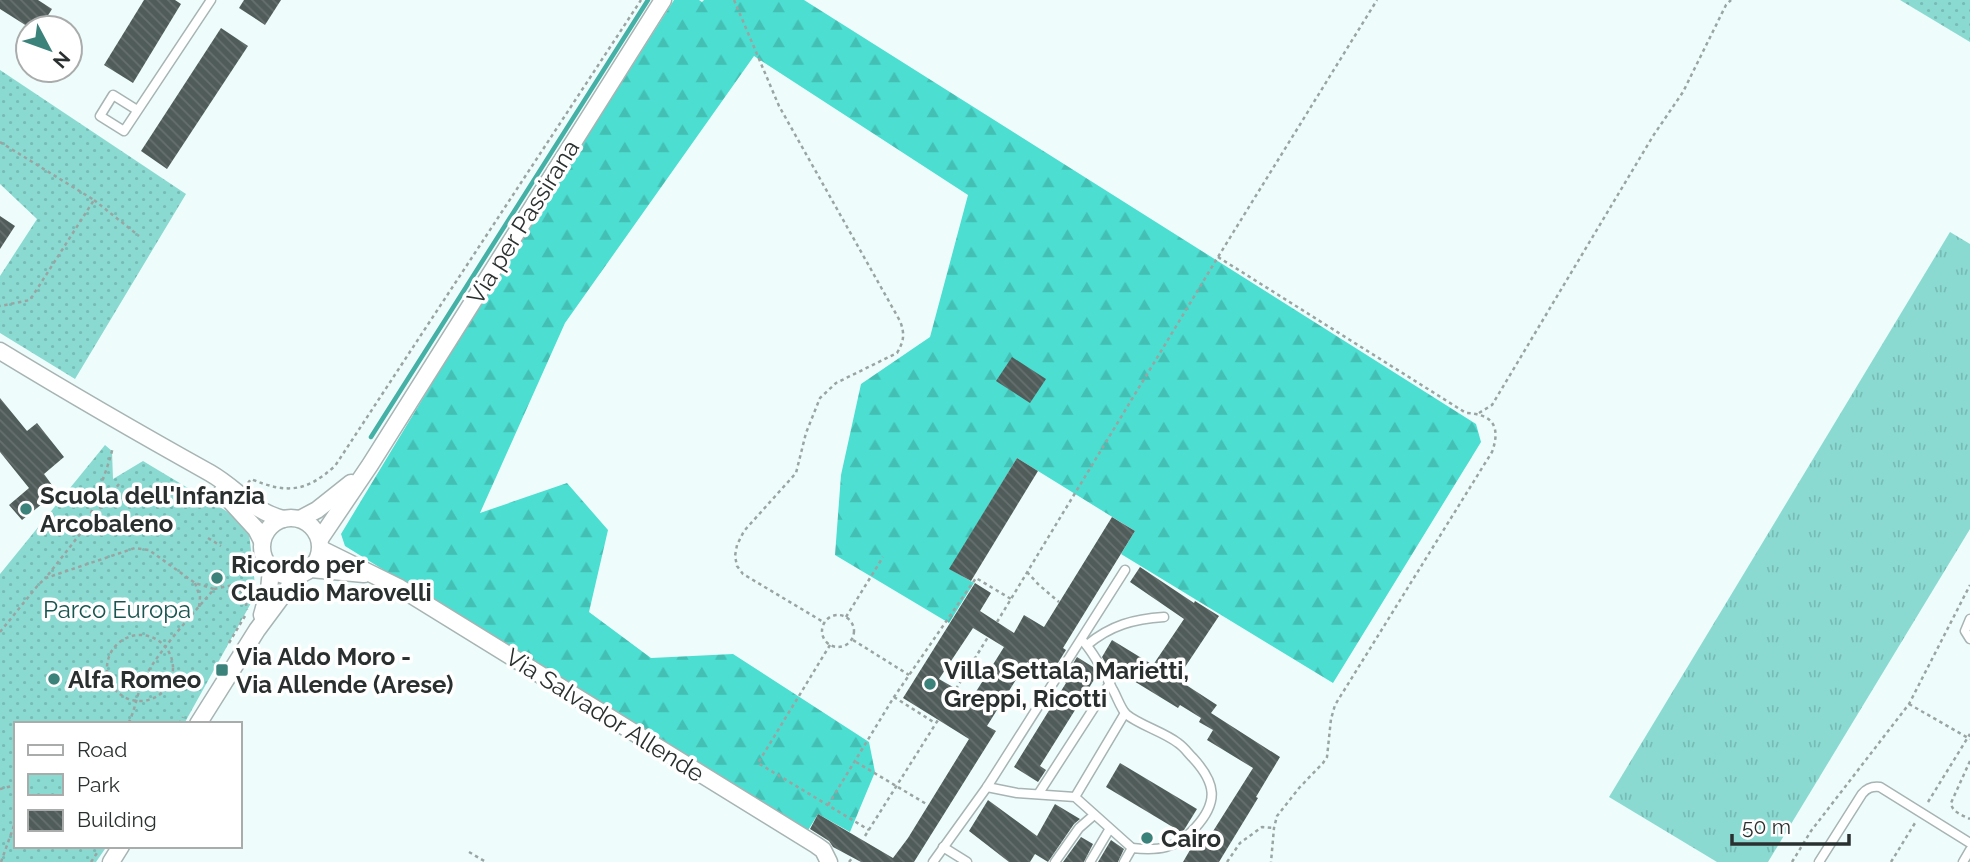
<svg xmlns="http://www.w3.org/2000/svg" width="1970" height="862" viewBox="0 0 1970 862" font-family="Raleway,sans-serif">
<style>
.grass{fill:url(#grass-tufts)}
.forest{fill:url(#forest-firs)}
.park{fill:url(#park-dots)}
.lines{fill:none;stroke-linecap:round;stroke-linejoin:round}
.stream{stroke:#44b0a6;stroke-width:4.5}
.building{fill:url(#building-back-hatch);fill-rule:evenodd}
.lane-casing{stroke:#a7b4b3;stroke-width:11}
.street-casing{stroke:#a7b4b3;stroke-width:19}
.path{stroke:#9aa5a3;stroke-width:2.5;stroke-dasharray:3.5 3.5;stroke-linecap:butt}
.lane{stroke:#fff;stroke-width:8}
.street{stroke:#fff;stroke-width:16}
.poi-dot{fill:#3b827b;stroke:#fff;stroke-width:2.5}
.labels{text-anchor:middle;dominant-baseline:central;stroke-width:7;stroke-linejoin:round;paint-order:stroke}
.street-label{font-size:24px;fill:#2a302f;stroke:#fff}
.poi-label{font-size:24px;font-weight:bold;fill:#2a302f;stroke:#fff;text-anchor:start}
.park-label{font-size:24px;fill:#185550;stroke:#fff}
</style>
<defs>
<pattern id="grass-tufts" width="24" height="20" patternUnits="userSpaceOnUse" patternTransform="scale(1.75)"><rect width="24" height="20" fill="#8adad2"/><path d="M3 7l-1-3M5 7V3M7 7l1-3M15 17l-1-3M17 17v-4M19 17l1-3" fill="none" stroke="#77bbb5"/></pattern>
<pattern id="forest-firs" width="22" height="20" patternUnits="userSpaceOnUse" patternTransform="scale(1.75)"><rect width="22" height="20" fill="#4cded1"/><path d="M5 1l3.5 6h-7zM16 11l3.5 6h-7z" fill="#43bfb4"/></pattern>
<pattern id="park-dots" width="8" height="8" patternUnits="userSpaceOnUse" patternTransform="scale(1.75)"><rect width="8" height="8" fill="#8adad2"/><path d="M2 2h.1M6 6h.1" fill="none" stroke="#77bbb5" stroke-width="1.8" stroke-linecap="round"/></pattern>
<pattern id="building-back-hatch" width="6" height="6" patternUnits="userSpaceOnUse" patternTransform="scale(1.75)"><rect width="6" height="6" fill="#505c5a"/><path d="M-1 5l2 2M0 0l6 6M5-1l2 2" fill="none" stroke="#66706f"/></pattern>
</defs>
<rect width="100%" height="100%" fill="#eefdfb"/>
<polygon class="grass" points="1950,232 1970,244 1970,529 1768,862 1717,862 1609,797"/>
<polygon class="forest" points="674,0 699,0 702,2 704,0 804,0 1476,424 1481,442 1333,683 1121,554 1135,531 1017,458 950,569 974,583 949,623 835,555 841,475 861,384 930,337 968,195 754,56 565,323 480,513 567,483 608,530 589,612 651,658 733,654 869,742 875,772 850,832 818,814 807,832 345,546 341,534 463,332"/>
<g class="park">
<polygon points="1900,0 1970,0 1970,42"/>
<polygon points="0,70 186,194 75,379 0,333 0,276 37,219 0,184"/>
<polygon points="105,445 112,451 113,479 143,461 248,524 256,594 184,724 16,724 16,846 107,846 96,862 0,862 0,574"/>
</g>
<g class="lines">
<polyline class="stream" points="371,437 648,0"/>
</g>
<g class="building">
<polygon points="0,0 38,0 52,9 40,28 30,28 0,9"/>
<polygon points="144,0 175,0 181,4 133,83 104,65"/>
<polygon points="244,0 281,0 265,25 239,8"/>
<polygon points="221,28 248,46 167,169 141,151"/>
<polygon points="0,216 15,226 0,249"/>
<polygon points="1012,357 1046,379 1030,403 996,381"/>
<polygon points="0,398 27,431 37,423 64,457 44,474 52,485 41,494 47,500 22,520 9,505 29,488 0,452"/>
<polygon points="1017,458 1038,471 971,581 949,569"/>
<path d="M1112,517L1135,531L1063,648L1066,650L1051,674L1034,663L1032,665L1027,662L987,726L996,731L914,862H861L833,847L829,841L810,829L818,814L893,858L908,838L969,739L903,698L975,583L991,593L980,611L1014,633L1024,615L1044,627ZM973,628L1004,647L972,698L939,679Z"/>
<polygon points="1140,567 1194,603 1195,601 1219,616 1177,679 1217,705 1211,713 1280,757 1256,797 1258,798 1219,862 1183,862 1201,831 1210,836 1253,768 1207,740 1213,730 1199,722 1201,718 1180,705 1178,708 1106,664 1102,657 1112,640 1153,665 1184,619 1130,582"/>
<polygon points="1077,657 1093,667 1097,675 1040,766 1046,770 1038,782 1014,767 1066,683 1063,680"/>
<polygon points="1120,763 1197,809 1184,830 1181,832 1106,787"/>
<polygon points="988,800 1037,836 1055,804 1080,819 1074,824 1048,862 1035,854 1030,862 1009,862 969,831"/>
<polygon points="1081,837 1093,844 1084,862 1063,862"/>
<polygon points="1111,840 1124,849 1118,862 1098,862"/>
</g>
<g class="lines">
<defs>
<g id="lane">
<polyline points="137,110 113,95 100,116 124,131 211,0"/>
<polyline points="1970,619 1965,631 1970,639"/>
<path d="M1082,640C1095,654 1104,673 1113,690C1117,697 1121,709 1126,714C1139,725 1164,732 1178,743C1184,747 1188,753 1193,758C1216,783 1219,802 1195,828C1176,849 1158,851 1132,848L1124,862"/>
<path d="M1087,645C1111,625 1134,619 1164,617"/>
<polyline points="987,787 1017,793 1075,797 1132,848"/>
<polyline points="1039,793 1110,683"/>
<polyline points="1075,797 1125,713"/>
<polyline points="943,847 967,862"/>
<polyline points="933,862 987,787 1125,570"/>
<polyline points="1055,862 1079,828 1094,815"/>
<polyline points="1090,862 1109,830"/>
<path d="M1819,862L1862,794C1867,788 1872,786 1880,787L1970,843"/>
<polyline points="1963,862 1970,850"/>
</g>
<g id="street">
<path d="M0,351C69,393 140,434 210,473C238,489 250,510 283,519"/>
<polyline points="222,492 256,529 262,541"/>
<circle cx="291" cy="547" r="29"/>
<polyline points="300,519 317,510 351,483"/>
<polyline points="320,539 370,465 663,0"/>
<polyline points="321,549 400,588 816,845 823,850 829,862"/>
<polyline points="311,569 364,574"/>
<polyline points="262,615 269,590 271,569"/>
<polyline points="198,724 257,630 297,576"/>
<polyline points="111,862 121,846"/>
</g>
</defs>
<use href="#lane" class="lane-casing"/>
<use href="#street" class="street-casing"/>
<g class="path">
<path d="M734,0L779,106L900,321C905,334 904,341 897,353L836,383L820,398L806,433L796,473L744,531L737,545L735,556L737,566L743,574L825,623"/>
<polyline points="0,142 94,200 30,300 0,306"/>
<polyline points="94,200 139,236"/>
<path d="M1218,257L1466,413C1493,414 1501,427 1492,452L1335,705L1331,719L1327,757L1323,763L1299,788L1277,816L1274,828L1271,862"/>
<polyline points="1479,413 1492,405 1653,136 1683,92 1726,5 1731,0"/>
<path d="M248,483L251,479C287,494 306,492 335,466L641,0"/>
<path d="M89,520C96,495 107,472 113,447"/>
<polyline points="208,538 221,546"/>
<polyline points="1027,572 1039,585 1059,602"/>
<polyline points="48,575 119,484"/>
<polyline points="195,583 200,597 199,607"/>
<path d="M214,589L233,585C244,592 245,597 247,610"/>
<polyline points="306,592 318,585"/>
<circle cx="838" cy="631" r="16"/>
<polyline points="846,617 883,557"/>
<polyline points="997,622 1218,257 1377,0"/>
<path d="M0,632L39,584L46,578L135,548L149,550L195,583L214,589C193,614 160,649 145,677C137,691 136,709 128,724"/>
<circle cx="140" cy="668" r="33"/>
<polyline points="853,640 909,675"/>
<polyline points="229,643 245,616"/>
<polyline points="830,645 758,763 869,830"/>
<polyline points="956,689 988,637"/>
<polyline points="894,697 935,723"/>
<polyline points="1909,704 1970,739"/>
<polyline points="179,724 183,717"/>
<path d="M1970,761L1951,803C1952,812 1962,815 1970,819"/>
<polyline points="856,762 928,805"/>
<polyline points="0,789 16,785"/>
<polyline points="1928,802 1970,734"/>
<polyline points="828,805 894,697 976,578 1011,599"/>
<polyline points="865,836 938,720"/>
<polyline points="469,852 486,862"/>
<polyline points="1,862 16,820"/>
<polyline points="91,862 97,853"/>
<polyline points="849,862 853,857"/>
<polyline points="1227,862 1240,843 1262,827 1274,828"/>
<polyline points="1792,862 1811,831 1909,704 1970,585"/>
<polyline points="1891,862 1915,823"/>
</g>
<use href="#lane" class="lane"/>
<use href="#street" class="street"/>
</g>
<g class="poi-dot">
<circle cx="26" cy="509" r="7"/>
<circle cx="217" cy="578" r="7"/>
<rect x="215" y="663" width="14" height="14" rx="3.5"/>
<circle cx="54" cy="679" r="7"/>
<circle cx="930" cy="684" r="7"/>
<circle cx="1147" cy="838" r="7"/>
</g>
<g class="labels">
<g class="street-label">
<text transform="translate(523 222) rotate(-58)">Via per Passirana</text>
<text transform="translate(605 715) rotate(32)">Via Salvador Allende</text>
</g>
<g class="poi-label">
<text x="40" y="495">Scuola dell'Infanzia<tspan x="40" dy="28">Arcobaleno</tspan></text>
<text x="231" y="564">Ricordo per<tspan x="231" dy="28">Claudio Marovelli</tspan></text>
<text x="236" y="656">Via Aldo Moro -<tspan x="236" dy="28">Via Allende (Arese)</tspan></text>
<text x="944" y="670">Villa Settala, Marietti,<tspan x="944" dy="28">Greppi, Ricotti</tspan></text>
<text x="68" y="679">Alfa Romeo</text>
<text x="1161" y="838">Cairo</text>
</g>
<g class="park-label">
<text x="117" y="609">Parco Europa</text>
</g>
</g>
<rect x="14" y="722" width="228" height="126" fill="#ffffff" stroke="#aaacac" stroke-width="2"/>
<rect x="28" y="745" width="35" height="10" fill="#ffffff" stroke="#aaacac" stroke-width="2"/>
<text x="77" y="757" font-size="21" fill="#2a302f">Road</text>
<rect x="28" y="774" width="35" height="21" fill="url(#park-dots)" stroke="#aaacac" stroke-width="2"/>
<text x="77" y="792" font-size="21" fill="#2a302f">Park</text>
<rect x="28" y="810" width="35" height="21" fill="url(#building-back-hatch)" stroke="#aaacac" stroke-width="2"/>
<text x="77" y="827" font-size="21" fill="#2a302f">Building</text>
<g transform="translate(49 49) rotate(131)"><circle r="33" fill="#ffffff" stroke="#aaacac" stroke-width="2"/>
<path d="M0-5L12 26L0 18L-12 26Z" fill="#3b827b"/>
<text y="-10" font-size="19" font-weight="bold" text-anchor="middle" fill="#2a302f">N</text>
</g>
<path d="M1732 834v10h117v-10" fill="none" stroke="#2a302f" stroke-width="3.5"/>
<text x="1742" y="834" font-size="21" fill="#2a302f" stroke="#ffffff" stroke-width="5" paint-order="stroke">50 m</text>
</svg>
